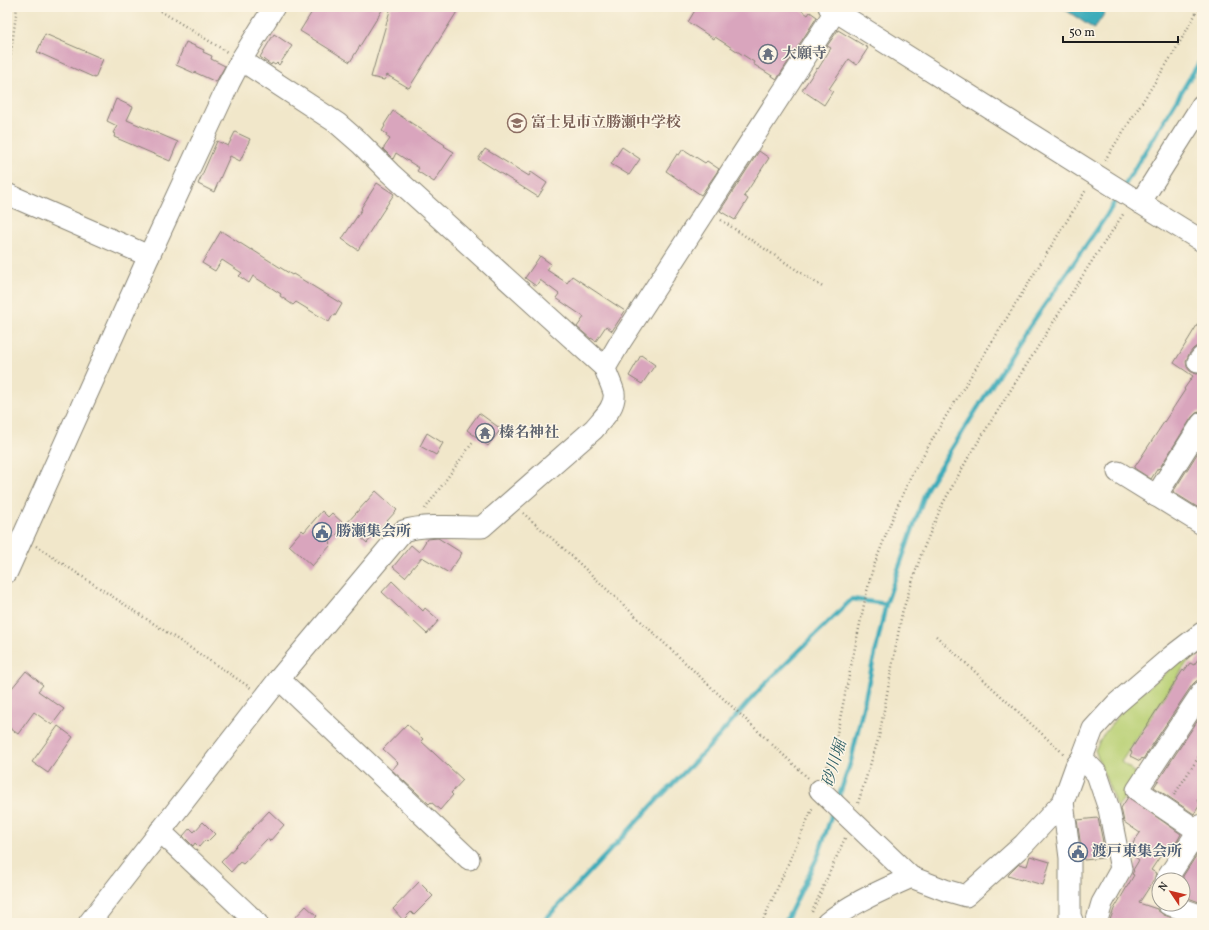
<svg xmlns="http://www.w3.org/2000/svg" width="1209" height="930" viewBox="0 0 1209 930" font-family="Vollkorn,'Noto Serif JP',serif">
<style>
.green{fill:#b9d074;stroke:#6a7648}
.water{fill:#3dacba;stroke:#2c646b}
.lines{fill:none;stroke-linecap:round;stroke-linejoin:round}
.stream{stroke:#3dacba;stroke-width:4.5}
.building{fill:#d9a5bd}
.minor-casing{stroke:#868273;stroke-width:23}
.path{stroke:#868273;stroke-width:2.5;stroke-dasharray:1 3;stroke-linecap:butt}
.minor{stroke:#fff;stroke-width:21}
.labels{text-anchor:middle;dominant-baseline:central;stroke-width:3;stroke-linejoin:round;paint-order:stroke}
.worship-label{font-size:15px;font-weight:bold;fill:#5b616d;stroke:#fcf5e5;text-anchor:start}
.education-label{font-size:15px;font-weight:bold;fill:#785e54;stroke:#fcf5e5;text-anchor:start}
.service-label{font-size:15px;font-weight:bold;fill:#4e5e75;stroke:#fcf5e5;text-anchor:start}
.water-label{font-size:16px;font-style:italic;fill:#2b5d63;stroke:#fcf5e5}
</style>
<rect width="100%" height="100%" fill="#fcf5e5"/>
<filter id="ink" filterUnits="userSpaceOnUse"><feTurbulence type="fractalNoise" baseFrequency=".025" numOctaves="2"/><feDisplacementMap in="SourceGraphic" scale="8" xChannelSelector="R" yChannelSelector="G"/><feConvolveMatrix kernelMatrix="1 2 1 2 8 2 1 2 1" color-interpolation-filters="sRGB"/></filter>
<filter id="wash" filterUnits="userSpaceOnUse"><feTurbulence type="fractalNoise" baseFrequency=".012" numOctaves="4" result="noise"/><feDisplacementMap in="SourceGraphic" scale="16" xChannelSelector="R" yChannelSelector="G"/><feGaussianBlur stdDeviation="0.9" result="paint"/><feColorMatrix in="noise" values="0 0 0 0 0 0 0 0 0 0 0 0 0 0 0 0 0 1.4 0 .05"/><feComposite in="paint" operator="in"/></filter>
<g filter="url(#wash)">
<rect width="100%" height="100%" fill="#f1e7ca"/>
<polygon class="green" points="1202,643 1202,653 1188,661 1121,762 1140,776 1117,808 1095,750 1104,734 1126,705"/>
<polygon class="water" points="1061,7 1109,7 1094,29"/>
<g class="lines">
<g class="stream">
<polyline points="1124,186 1202,58"/>
<polyline points="838,799 851,761 886,604 927,488 1021,339 1107,215 1118,196"/>
<polyline points="542,923 660,797 710,746 760,689 852,599 886,604"/>
<polyline points="785,923 818,856 833,811"/>
</g>
</g>
<g id="blocks">
<g class="building">
<polygon points="315,7 384,7 350,62 300,31"/>
<polygon points="391,7 460,7 409,88 387,75 384,80 371,77"/>
<polygon points="697,7 797,7 808,15 810,12 817,17 777,79 753,64 754,62 715,37 714,39 688,22"/>
<polygon points="838,30 868,48 857,65 849,59 829,89 833,91 824,105 802,90 817,68 818,69 831,48 827,46"/>
<polygon points="45,34 103,59 95,78 37,52"/>
<polygon points="274,34 292,46 279,65 277,63 275,65 272,63 271,65 260,57"/>
<polygon points="186,42 204,50 203,52 212,56 211,59 225,66 216,82 194,72 194,73 176,65"/>
<polygon points="116,99 133,107 127,120 178,142 170,161 114,137 115,134 113,133 117,126 107,121"/>
<polygon points="393,111 445,145 444,146 454,152 434,182 417,171 419,168 396,153 393,159 383,149 390,139 386,136 387,134 382,131 385,126 384,125"/>
<polygon points="235,132 250,139 240,161 230,156 214,192 198,184 217,141 228,146"/>
<polygon points="622,147 640,159 629,175 611,164"/>
<polygon points="485,149 529,176 531,172 547,183 538,197 478,159"/>
<polygon points="683,149 705,163 707,161 719,169 701,195 666,171 677,154 679,155"/>
<polygon points="759,151 769,158 744,196 748,199 735,220 720,211"/>
<polygon points="377,183 394,194 358,250 342,239 362,209 361,208"/>
<polygon points="221,231 251,250 251,249 292,275 293,274 342,304 335,316 333,315 329,322 296,302 293,305 280,296 281,294 253,276 249,283 239,276 242,273 222,260 215,271 202,263"/>
<polygon points="540,256 551,264 547,270 567,283 572,276 625,311 612,331 606,326 596,341 591,338 591,339 577,327 584,317 556,298 559,294 540,280 536,286 525,278"/>
<polygon points="1202,317 1202,345 1197,346 1193,349 1189,354 1186,361 1187,367 1190,371 1196,374 1202,373 1202,411 1196,413 1192,417 1159,469 1158,468 1151,479 1134,468 1185,390 1184,389 1193,376 1174,363"/>
<polygon points="641,355 655,365 642,384 629,376"/>
<polygon points="479,413 501,429 488,446 467,430"/>
<polygon points="427,433 443,443 436,455 420,446"/>
<polygon points="1202,446 1202,510 1173,492"/>
<polygon points="376,491 397,510 367,543 346,524"/>
<polygon points="322,511 328,517 332,513 345,525 329,543 331,545 312,566 289,545 302,530 304,532"/>
<polygon points="438,538 462,553 449,573 422,557 405,577 393,567 411,545 419,552 427,539"/>
<polygon points="392,581 423,611 425,608 439,620 427,634 382,592"/>
<polygon points="1202,653 1202,680 1196,681 1192,685 1143,759 1142,758 1140,761 1130,756 1132,752 1130,751 1175,682 1183,670 1184,671 1190,663 1194,665"/>
<polygon points="26,671 43,685 38,691 64,709 52,725 34,712 18,734 7,726 7,694"/>
<polygon points="1202,714 1202,794 1197,801 1201,803 1194,814 1154,787"/>
<polygon points="407,724 423,739 421,741 463,780 451,793 453,795 440,810 431,802 429,804 392,770 398,763 383,749"/>
<polygon points="58,726 73,737 48,773 32,762"/>
<polygon points="1128,797 1181,834 1179,838 1170,852 1165,849 1151,870 1156,873 1154,880 1139,903 1157,909 1157,910 1164,915 1186,923 1125,923 1122,922 1122,923 1109,923 1114,909 1134,875 1132,874 1134,871 1133,870 1139,860 1131,854 1135,849 1132,847 1134,844 1133,843 1140,833 1124,822 1121,808"/>
<polygon points="269,811 284,825 270,841 267,839 243,864 240,862 231,872 221,862"/>
<polygon points="1098,818 1104,847 1103,847 1104,858 1084,860 1083,854 1082,854 1077,820"/>
<polygon points="203,822 215,834 207,842 205,840 199,847 195,843 193,846 183,836 190,828 194,832"/>
<polygon points="1202,847 1202,903 1191,899 1183,894 1183,876"/>
<polygon points="1030,856 1050,862 1043,885 1022,879 1021,880 1008,876 1009,874 1019,864 1027,866"/>
<polygon points="419,882 433,896 414,915 411,912 403,920 393,909"/>
<polygon points="306,906 317,916 311,923 290,923"/>
</g>
</g>
</g>
<g filter="url(#ink)">
<use href="#blocks" fill-opacity="0" stroke="#868273" stroke-width="1"/>
<g class="lines">
<defs>
<g id="minor">
<polyline points="829,7 1134,199 1202,241"/>
<polyline points="241,60 337,123 361,144 390,173 605,368"/>
<polyline points="7,194 149,256"/>
<polyline points="1140,203 1202,105"/>
<polyline points="1198,362 1202,357"/>
<polyline points="1118,472 1202,524"/>
<polyline points="1156,496 1202,423"/>
<polyline points="7,572 149,256 229,83 241,60 274,7"/>
<polyline points="279,679 469,859"/>
<polyline points="1082,758 1097,774 1109,809 1121,869 1102,903 1097,920 1097,923"/>
<polyline points="820,790 911,877 945,890 966,896 1024,844 1063,802 1076,766 1082,758 1093,729 1116,704 1172,656 1202,633"/>
<polyline points="1063,802 1070,858 1070,916 1073,923"/>
<polyline points="160,831 257,923"/>
<polyline points="1198,831 1137,790 1202,692"/>
<polyline points="1166,880 1202,825"/>
<polyline points="1168,904 1202,916"/>
<path d="M89,923L279,679L403,531C427,524 457,527 482,527L594,429C602,419 616,407 614,393C612,385 607,376 605,368L619,344L838,7"/>
<path d="M827,923C851,903 883,890 911,877"/>
</g>
</defs>
<use href="#minor" class="minor-casing"/>
<g class="path">
<polyline points="154,7 227,52"/>
<polyline points="7,83 17,7"/>
<polyline points="1198,89 1202,82"/>
<polyline points="1105,160 1173,54 1193,19 1199,7"/>
<polyline points="721,220 824,288"/>
<polyline points="425,509 473,442"/>
<polyline points="523,513 564,549 808,778"/>
<polyline points="36,546 251,688"/>
<path d="M936,636C979,675 1021,715 1064,754"/>
<polyline points="825,774 837,733 866,595 873,568 896,509 910,478 943,421 1086,190"/>
<polyline points="1174,795 1202,752"/>
<polyline points="858,803 879,737 902,613 922,552 942,505 968,458 1090,264 1124,213"/>
<polyline points="812,912 845,838"/>
<polyline points="762,923 813,807"/>
</g>
<use href="#minor" class="minor"/>
</g>
</g>
<defs>
<symbol id="temple-ring" viewBox="-11 -11 22 22"><circle r="9.5" fill="#fcf5e5" stroke="#6b7280" stroke-width="1.5"/><path d="M0-6L5-2H3V0L6.5 2.5H4V6H1.5V3h-3V6H-4V2.5H-6.5L-3 0V-2H-5Z" fill="#6b7280"/></symbol>
<symbol id="school-ring" viewBox="-11 -11 22 22"><circle r="9.5" fill="#fcf5e5" stroke="#8d6e63" stroke-width="1.5"/><path d="M0-5L7-2L0 1L-7-2ZM-4 1L0 2.5L4 1V4Q0 6-4 4Z" fill="#8d6e63"/></symbol>
<symbol id="civic-ring" viewBox="-11 -11 22 22"><circle r="9.5" fill="#fcf5e5" stroke="#5c6f8a" stroke-width="1.5"/><path d="M-.6-6.5H3V-4.5H.6V-3L4-1V1h2V6H-6V1h2V-1L-.6-3ZM-1.2 2.5V6h2.4V2.5Z" fill="#5c6f8a"/></symbol>
</defs>
<g fill-rule="evenodd">
<use href="#temple-ring" x="757" y="43" width="22" height="22"/>
<use href="#school-ring" x="506" y="112" width="22" height="22"/>
<use href="#temple-ring" x="474" y="422" width="22" height="22"/>
<use href="#civic-ring" x="311" y="521" width="22" height="22"/>
<use href="#civic-ring" x="1067" y="841" width="22" height="22"/>
</g>
<g class="labels">
<g class="worship-label">
<text x="782" y="54">大願寺</text>
<text x="499" y="433">榛名神社</text>
</g>
<g class="education-label">
<text x="531" y="123">富士見市立勝瀬中学校</text>
</g>
<g class="service-label">
<text x="336" y="532">勝瀬集会所</text>
<text x="1092" y="852">渡戸東集会所</text>
</g>
<g class="water-label">
<text transform="translate(835 764) rotate(-73)">砂川堀</text>
</g>
</g>
<rect width="1209" height="930" fill="none" stroke="#fcf5e5" stroke-width="24"/>
<g transform="translate(1171 892) rotate(305)"><circle r="19" fill="#fcf5e5" stroke="#a29e95"/>
<path d="M0-3L7 15L0 10L-7 15Z" fill="#c8321e"/>
<text y="-6" font-size="11" font-weight="bold" text-anchor="middle" fill="#1c1c1c">N</text>
</g>
<path d="M1063 36v6h115v-6" fill="none" stroke="#1c1c1c" stroke-width="2"/>
<text x="1069" y="36" font-size="12" fill="#1c1c1c" stroke="#fcf5e5" stroke-width="3" paint-order="stroke">50 m</text>
</svg>
